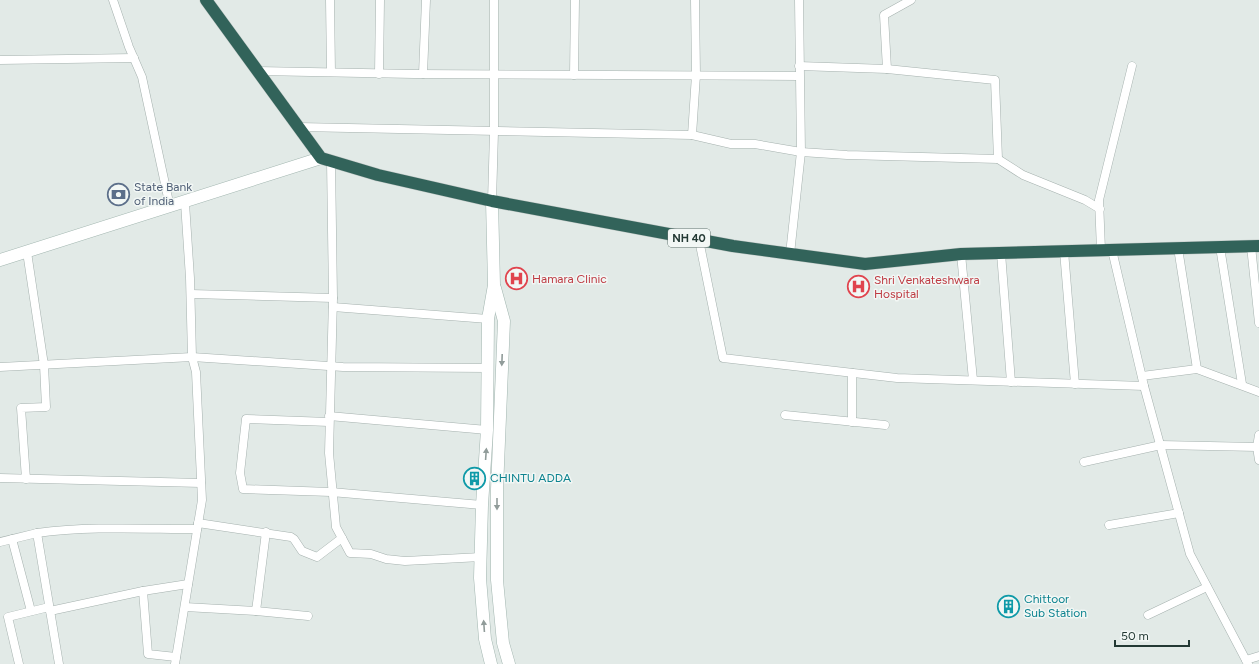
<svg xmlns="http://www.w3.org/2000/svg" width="1259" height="664" viewBox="0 0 1259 664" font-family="Figtree,sans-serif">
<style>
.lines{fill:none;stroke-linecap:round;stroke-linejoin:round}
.street-casing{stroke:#a5b1ae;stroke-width:9}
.secondary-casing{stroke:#a1b5af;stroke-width:13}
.highway-casing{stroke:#c1c8c6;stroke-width:13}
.street{stroke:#fff;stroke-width:8}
.secondary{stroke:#fff;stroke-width:12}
.highway{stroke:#32635a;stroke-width:12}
.oneway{fill:#919c9a}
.labels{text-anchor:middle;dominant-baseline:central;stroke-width:3;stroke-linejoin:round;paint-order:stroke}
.shield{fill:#f2f7f5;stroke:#61726e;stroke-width:1}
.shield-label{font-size:11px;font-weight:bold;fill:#233934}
.service-label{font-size:12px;fill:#4e5e75;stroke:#f2f7f5;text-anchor:start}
.health-label{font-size:12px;fill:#be3a42;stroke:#f2f7f5;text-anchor:start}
.culture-label{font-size:12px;fill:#0d838f;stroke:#f2f7f5;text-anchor:start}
</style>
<rect width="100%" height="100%" fill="#e2eae7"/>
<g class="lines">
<defs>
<g id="street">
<polyline points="113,0 129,47 142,77 170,207"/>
<polyline points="330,0 331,72"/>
<polyline points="0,60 134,58"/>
<polyline points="799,66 887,69 884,15 911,0"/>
<polyline points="887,69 995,80 998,159"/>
<polyline points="258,71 414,74 799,76"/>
<polyline points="379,74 380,0"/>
<polyline points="423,74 426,0"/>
<polyline points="574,75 575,0"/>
<polyline points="299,127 692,135 731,144 755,144 801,152 847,155 998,159 1023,175 1085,200 1100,209"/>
<polyline points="692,135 696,75 695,0"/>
<polyline points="331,161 333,298 329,453 336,527 350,553 371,554 386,559 405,561 481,557"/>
<polyline points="492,201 494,132 494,0"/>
<polyline points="699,240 723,358 897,378 1144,386 1112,250"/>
<polyline points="1251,246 1259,323"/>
<polyline points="1220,247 1242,384"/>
<polyline points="1178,248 1197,369"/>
<polyline points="1101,250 1099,200 1132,66"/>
<polyline points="1064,251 1075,384"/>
<polyline points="1001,253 1011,382"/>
<polyline points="790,254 801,152 799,0"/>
<polyline points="961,254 973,380"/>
<polyline points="191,294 333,298"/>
<polyline points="333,307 488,319"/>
<polyline points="0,367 192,357 343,367 488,368"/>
<polyline points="852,373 852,422"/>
<polyline points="1142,376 1197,369 1259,392"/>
<polyline points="1144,386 1190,554 1248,664"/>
<polyline points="785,415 885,425"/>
<polyline points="329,416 487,430"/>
<polyline points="329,422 246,419 240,473 243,489 331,492 482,505"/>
<polyline points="1257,447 1259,460"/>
<polyline points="1084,462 1161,445 1257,447 1259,435"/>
<polyline points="0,478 201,483"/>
<polyline points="26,479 21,408 46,407 44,365 27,252"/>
<polyline points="198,523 291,537 294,539 302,551 317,557 342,538"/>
<polyline points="1109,525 1179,513"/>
<path d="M37,533C90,526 144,529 197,529"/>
<polyline points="12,539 31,611"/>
<polyline points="0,542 37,533 59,664"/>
<polyline points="143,591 148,654 176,657"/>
<polyline points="185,607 256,611 266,532"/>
<polyline points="50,611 143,591 188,584"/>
<polyline points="256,611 308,616"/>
<polyline points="1148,615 1207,587"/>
<polyline points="1246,660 1259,656"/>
<polyline points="19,664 8,617 49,607"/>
<polyline points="175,664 202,500 196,372 192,357 190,278 185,203"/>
</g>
<g id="secondary">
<polyline points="0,260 321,158"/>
<polyline points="495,288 504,321 497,489 497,580 503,643 509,664"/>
<polyline points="491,664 485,639 480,578 482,505 487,430 488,319 494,285 492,201"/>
</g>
<polyline id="highway" points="206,0 321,158 378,175 492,201 733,246 865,264 961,254 1259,246"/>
</defs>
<use href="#street" class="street-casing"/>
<use href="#secondary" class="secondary-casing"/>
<use href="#highway" class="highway-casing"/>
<use href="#street" class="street"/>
<use href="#secondary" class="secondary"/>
<use href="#highway" class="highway"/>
</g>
<defs><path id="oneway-solid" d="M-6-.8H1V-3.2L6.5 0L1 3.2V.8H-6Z"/></defs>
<g class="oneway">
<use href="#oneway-solid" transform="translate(502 360) rotate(92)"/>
<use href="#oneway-solid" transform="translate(486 454) rotate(-86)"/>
<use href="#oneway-solid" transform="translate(497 504) rotate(90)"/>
<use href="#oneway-solid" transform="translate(484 626) rotate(-94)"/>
</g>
<defs>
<symbol id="bank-ring" viewBox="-11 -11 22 22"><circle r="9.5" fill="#f2f7f5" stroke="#5c6f8a" stroke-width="1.5"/><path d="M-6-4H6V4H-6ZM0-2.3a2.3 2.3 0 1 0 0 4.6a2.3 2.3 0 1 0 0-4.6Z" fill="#5c6f8a"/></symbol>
<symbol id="hospital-ring" viewBox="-11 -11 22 22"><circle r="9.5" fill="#f2f7f5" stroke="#e0444e" stroke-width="1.5"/><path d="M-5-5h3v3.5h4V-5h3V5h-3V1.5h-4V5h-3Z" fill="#e0444e"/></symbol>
<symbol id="building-ring" viewBox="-11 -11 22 22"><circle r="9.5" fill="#f2f7f5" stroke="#0f9aa8" stroke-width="1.5"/><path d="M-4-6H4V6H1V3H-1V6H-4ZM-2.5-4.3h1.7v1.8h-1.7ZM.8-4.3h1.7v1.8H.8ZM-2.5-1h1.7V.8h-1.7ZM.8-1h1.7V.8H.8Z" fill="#0f9aa8"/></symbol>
</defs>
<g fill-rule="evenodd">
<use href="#bank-ring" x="106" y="182" width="25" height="25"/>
<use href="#hospital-ring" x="504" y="266" width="25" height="25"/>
<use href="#hospital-ring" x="846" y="274" width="25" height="25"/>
<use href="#building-ring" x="462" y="466" width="25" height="25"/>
<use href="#building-ring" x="996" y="594" width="25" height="25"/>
</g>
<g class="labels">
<rect class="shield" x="668" y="229" width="42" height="18" rx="3"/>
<g class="shield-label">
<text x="689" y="238">NH 40</text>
</g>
<g class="service-label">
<text x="134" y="187">State Bank<tspan x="134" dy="14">of India</tspan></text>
</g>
<g class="health-label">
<text x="532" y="279">Hamara Clinic</text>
<text x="874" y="280">Shri Venkateshwara<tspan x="874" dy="14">Hospital</tspan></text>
</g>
<g class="culture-label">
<text x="490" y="478">CHINTU ADDA</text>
<text x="1024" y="599">Chittoor<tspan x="1024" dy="14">Sub Station</tspan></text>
</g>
</g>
<path d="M1115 640v6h74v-6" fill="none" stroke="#233934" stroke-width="2"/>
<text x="1121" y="640" font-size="12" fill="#233934" stroke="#f2f7f5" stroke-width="3" paint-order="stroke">50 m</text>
</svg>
